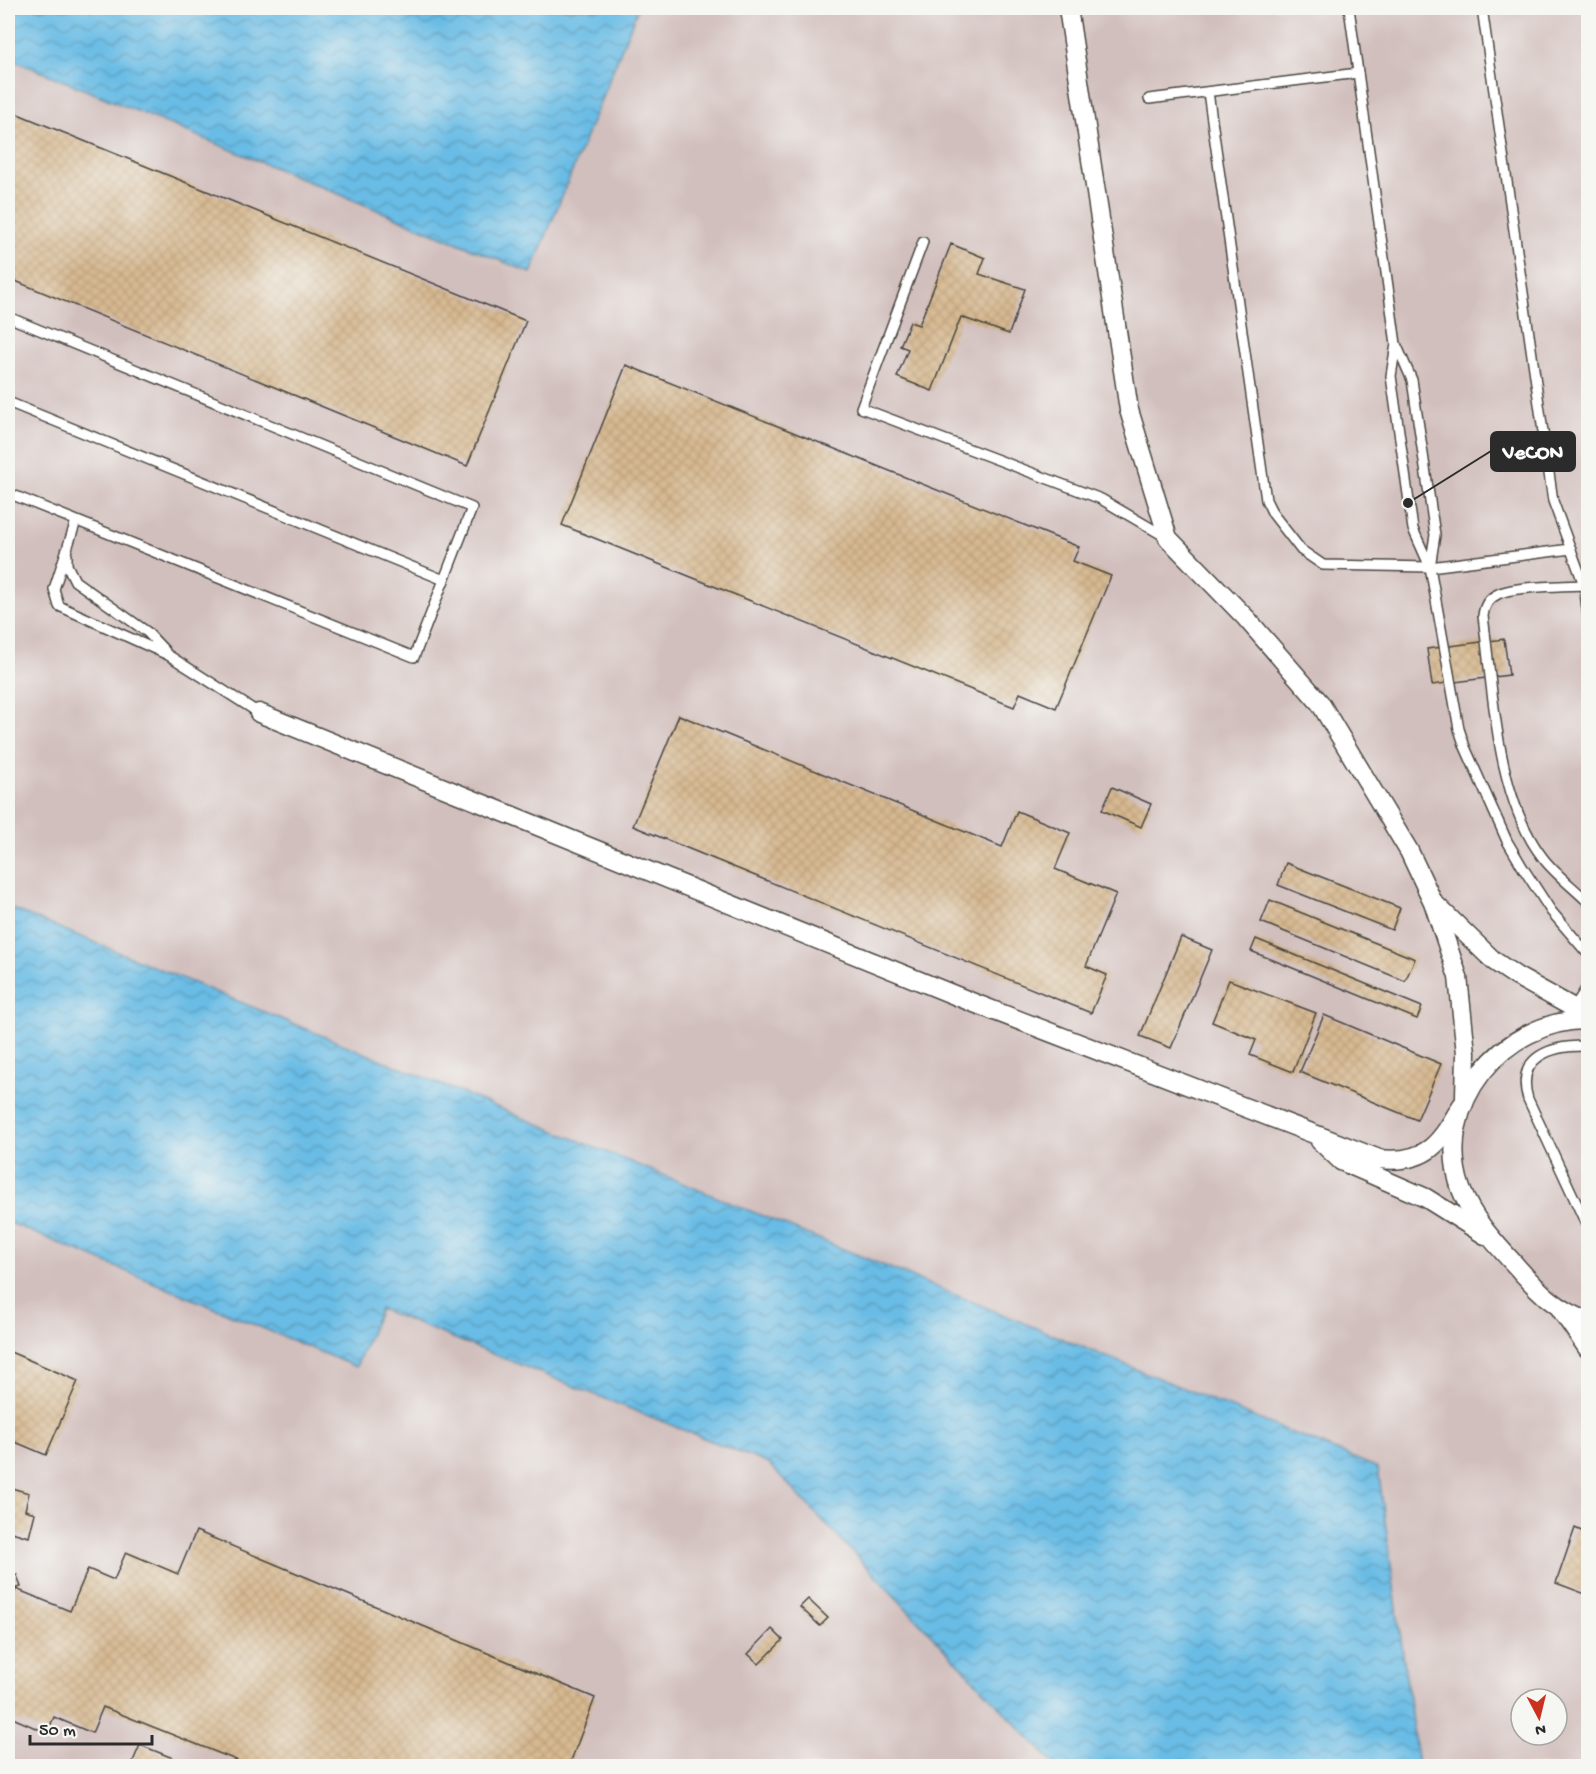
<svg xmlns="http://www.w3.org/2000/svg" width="1596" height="1774" viewBox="0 0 1596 1774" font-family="'Gochi Hand',sans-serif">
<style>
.industrial{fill:#d1bfbd;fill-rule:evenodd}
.water{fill:url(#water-waves);stroke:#4a7488;stroke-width:1.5}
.building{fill:url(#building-cross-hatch)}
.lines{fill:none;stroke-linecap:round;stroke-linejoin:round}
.service-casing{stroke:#494641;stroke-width:12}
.minor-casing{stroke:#494641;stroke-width:21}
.service{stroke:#fff;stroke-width:9}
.minor{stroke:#fff;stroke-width:18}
.leader{fill:none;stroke:#2b2b2b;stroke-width:2}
.callout-dot{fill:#2b2b2b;stroke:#f6f6f2;stroke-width:2}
.callout{fill:#2b2b2b;stroke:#2b2b2b;stroke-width:2}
.callout-label{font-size:21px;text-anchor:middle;font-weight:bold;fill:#fff}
</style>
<defs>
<pattern id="water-waves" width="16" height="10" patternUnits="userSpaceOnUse" patternTransform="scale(1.5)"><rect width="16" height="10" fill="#69bce5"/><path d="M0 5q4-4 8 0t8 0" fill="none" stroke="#5799ba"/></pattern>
<pattern id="building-cross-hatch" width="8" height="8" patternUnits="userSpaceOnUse" patternTransform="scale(1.5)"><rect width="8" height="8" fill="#d7b991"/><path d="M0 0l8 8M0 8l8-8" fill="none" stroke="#b99f7d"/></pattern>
</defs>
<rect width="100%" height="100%" fill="#f6f6f2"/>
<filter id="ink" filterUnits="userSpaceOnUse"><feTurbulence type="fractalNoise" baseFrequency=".0167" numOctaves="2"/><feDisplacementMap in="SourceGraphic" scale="12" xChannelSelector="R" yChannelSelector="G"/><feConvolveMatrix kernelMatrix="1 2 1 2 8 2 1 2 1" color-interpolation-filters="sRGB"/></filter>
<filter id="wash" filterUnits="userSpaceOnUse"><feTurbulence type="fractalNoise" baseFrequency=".008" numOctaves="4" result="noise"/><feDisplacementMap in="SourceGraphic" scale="24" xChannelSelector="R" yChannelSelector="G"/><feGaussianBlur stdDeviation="1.35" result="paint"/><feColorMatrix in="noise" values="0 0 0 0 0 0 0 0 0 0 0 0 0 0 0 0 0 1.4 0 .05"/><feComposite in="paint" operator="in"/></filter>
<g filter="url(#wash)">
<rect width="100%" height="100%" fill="#f1dcbe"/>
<g class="industrial">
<path d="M638,8H1588V1766H1418L1378,1468L8,907V58L530,272ZM1521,1699H1557V1735H1521Z"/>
<polygon points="8,1222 356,1367 379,1309 769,1464 1056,1766 8,1766"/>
</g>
<g class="water">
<polygon points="8,8 638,8 531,273 8,58"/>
<polygon points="8,907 1378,1468 1418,1766 1056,1766 769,1464 380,1309 356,1367 8,1222"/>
</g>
<g id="blocks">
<g class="building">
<polygon points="8,110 526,321 467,466 8,278"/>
<polygon points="951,244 985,258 979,274 1025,289 1009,334 961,317 932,391 897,377 908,349 900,346 910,322 919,325"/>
<polygon points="626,365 1079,547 1073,561 1111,576 1056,708 1020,693 1014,707 562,525"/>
<polygon points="1504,639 1509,675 1432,685 1427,649"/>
<polygon points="679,715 1002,847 1017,811 1070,833 1055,869 1116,894 1086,966 1107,975 1091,1013 633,826"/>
<polygon points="1112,787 1151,804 1141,827 1102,810"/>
<polygon points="1286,863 1400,908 1392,930 1278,885"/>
<polygon points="1270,900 1415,959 1405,981 1261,922"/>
<polygon points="1181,937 1212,950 1171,1048 1140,1036"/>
<polygon points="1256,939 1422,1007 1417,1019 1251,951"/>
<polygon points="1229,980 1316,1013 1293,1072 1250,1055 1256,1040 1212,1022"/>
<polygon points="1324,1015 1441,1064 1417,1120 1300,1072"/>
<polygon points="8,1351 78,1381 46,1455 8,1439"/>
<polygon points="8,1487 29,1493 25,1510 35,1513 29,1537 8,1531"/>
<polygon points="1575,1528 1588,1534 1588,1595 1556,1583"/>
<polygon points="196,1531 595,1698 569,1766 251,1766 103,1707 92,1733 54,1717 47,1733 8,1716 8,1609 16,1589 70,1611 88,1569 114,1580 126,1552 178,1574"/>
<polygon points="8,1573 10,1578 17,1575 21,1587 8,1590"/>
<polygon points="808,1599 828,1618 820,1626 800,1607"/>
<polygon points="772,1629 783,1640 759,1664 748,1654"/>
<polygon points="140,1745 193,1766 131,1766"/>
</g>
</g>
</g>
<g filter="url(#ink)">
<use href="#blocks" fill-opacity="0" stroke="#494641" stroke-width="1.5"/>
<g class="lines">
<defs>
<g id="service">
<polyline points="1349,8 1396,344 1391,376 1413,529 1430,567 1459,729 1465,747 1507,841 1523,868 1551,911 1588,954"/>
<polyline points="1482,8 1553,501 1584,585 1588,616"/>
<polyline points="1208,92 1266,500 1273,514 1301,550 1323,565 1430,567 1571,549"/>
<polyline points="1149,99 1358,73"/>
<polyline points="923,242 861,408 1101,499 1166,537"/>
<polyline points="8,317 472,508 414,657 8,493"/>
<polyline points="1396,344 1412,380 1435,535 1430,567"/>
<polyline points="8,402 444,580"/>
<polyline points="76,521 54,589 59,606 168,655 259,713"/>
<polyline points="67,555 67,565 75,581 147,632 165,651"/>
<path d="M1584,585C1564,586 1515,586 1498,594C1489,598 1484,606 1483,616C1493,690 1496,798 1543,858C1555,874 1574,888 1588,902"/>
<polyline points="1573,1009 1588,986"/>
<path d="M1588,1046C1552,1045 1515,1056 1528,1099L1588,1228"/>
</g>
<g id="minor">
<polyline points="1068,8 1129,410 1168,538 1246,618 1320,703 1409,851 1433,902 1458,977 1466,1053 1465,1097"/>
<path d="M259,713L974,1003L1379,1159C1428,1164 1440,1143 1462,1105"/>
<polyline points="1436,905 1494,961 1516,976 1588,1016"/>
<path d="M1588,1020C1503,1019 1432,1105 1461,1189C1472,1219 1496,1244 1517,1267C1538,1291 1558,1311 1588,1321"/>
<polyline points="1320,1141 1341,1161 1426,1198 1485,1235"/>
<polyline points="1561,1310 1588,1349"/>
</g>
</defs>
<use href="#service" class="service-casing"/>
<use href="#minor" class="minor-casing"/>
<use href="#service" class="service"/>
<use href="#minor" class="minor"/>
</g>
</g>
<path class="leader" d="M1408 503L1491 451"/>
<circle class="callout-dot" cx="1408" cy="503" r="6"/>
<rect class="callout" x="1491" y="432" width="84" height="39" rx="6"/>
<g class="callout-label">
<text x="1533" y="458">VeCON</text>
</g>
<rect width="1596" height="1774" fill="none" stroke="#f6f6f2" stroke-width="30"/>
<g transform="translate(1539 1717) rotate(173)"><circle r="28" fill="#f6f6f2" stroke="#a5a5a2" stroke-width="1.5"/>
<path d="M0-4.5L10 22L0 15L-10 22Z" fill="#c8321e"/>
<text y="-9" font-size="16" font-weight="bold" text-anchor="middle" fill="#2b2b2b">N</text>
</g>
<path d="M30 1735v9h122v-9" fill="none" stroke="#2b2b2b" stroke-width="3"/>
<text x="39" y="1735" font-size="18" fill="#2b2b2b" stroke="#f6f6f2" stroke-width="4.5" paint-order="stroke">50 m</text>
</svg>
